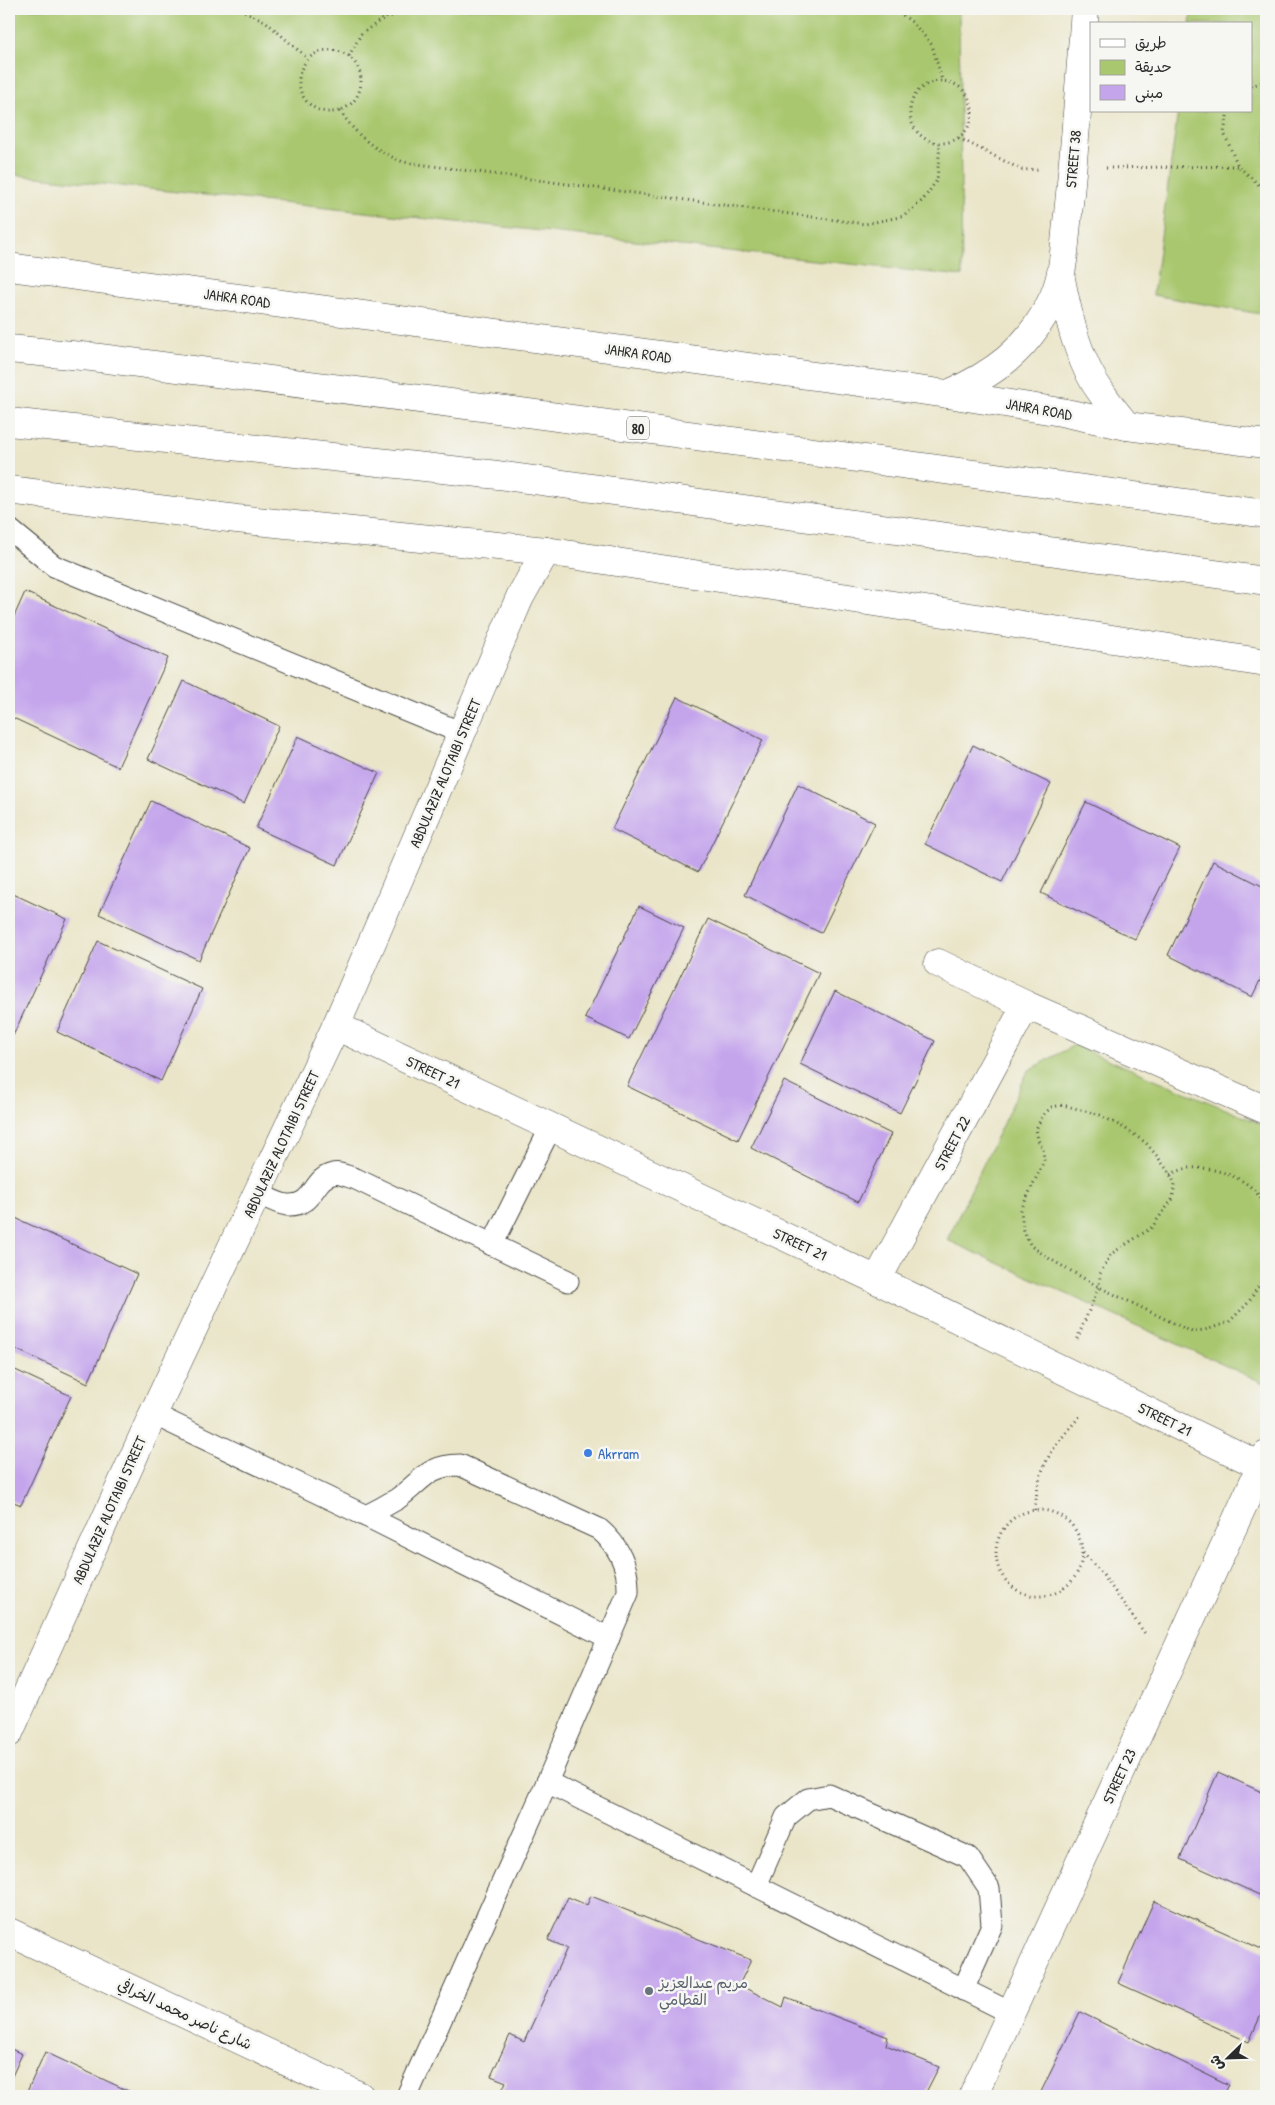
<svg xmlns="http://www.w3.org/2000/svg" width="1275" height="2105" viewBox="0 0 1275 2105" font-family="'Patrick Hand','Playpen Sans Arabic',sans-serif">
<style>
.green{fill:#a9c76e;stroke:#6a794c}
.building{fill:#c4a5ec}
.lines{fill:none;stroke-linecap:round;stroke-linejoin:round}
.lane-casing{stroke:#484743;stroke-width:23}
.street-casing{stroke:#484743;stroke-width:29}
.secondary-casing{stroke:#484743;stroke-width:29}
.primary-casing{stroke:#484743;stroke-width:29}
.highway-casing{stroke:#484743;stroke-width:29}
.path{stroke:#484743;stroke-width:3;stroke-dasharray:1 4;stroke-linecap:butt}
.lane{stroke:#fff;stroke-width:21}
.street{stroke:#fff;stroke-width:28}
.secondary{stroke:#fff;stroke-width:28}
.primary{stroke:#fff;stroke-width:28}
.highway{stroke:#fff;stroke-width:28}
.shop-dot{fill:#3f7fe0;stroke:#f6f6f2;stroke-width:2}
.worship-dot{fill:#6b7280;stroke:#f6f6f2;stroke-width:2}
.labels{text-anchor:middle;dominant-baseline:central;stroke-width:5;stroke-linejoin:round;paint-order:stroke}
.shield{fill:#f6f6f2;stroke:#686867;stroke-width:1}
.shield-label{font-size:14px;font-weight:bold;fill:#2b2b2b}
.street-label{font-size:15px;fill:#2b2b2b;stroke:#f6f6f2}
.shop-label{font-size:15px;fill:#366cbe;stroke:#f6f6f2;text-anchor:start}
.worship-label{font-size:15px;fill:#5b616d;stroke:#f6f6f2;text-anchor:start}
</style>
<rect width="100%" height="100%" fill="#f6f6f2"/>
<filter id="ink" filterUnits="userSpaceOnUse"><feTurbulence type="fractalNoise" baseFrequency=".02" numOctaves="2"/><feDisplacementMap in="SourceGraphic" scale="10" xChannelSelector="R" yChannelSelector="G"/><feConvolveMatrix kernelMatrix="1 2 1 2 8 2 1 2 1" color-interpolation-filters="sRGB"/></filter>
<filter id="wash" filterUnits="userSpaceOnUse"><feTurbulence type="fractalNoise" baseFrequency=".0096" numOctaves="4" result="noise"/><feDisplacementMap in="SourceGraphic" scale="20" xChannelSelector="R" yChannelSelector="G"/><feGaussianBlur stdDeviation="1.12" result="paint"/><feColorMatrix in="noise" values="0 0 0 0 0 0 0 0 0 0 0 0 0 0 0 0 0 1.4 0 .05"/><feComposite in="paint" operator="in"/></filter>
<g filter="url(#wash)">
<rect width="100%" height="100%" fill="#eae5c8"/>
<g class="green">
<polygon points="9,9 959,9 962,276 9,174"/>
<polygon points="1192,9 1266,9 1266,315 1153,295 1178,111 1251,111 1251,24 1190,24"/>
<polygon points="1074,1045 1266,1126 1266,1384 947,1240 1028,1071"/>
</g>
<g id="blocks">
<g class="building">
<polygon points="25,592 168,658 118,767 9,716 9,628"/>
<polygon points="184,681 279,726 244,804 148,759"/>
<polygon points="677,697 763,740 698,872 612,829"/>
<polygon points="298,736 379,773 337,865 256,828"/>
<polygon points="973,745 1051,784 1002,882 925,844"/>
<polygon points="798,784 875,823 821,933 745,895"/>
<polygon points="151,801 250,848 199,960 99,914"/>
<polygon points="1086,802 1180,848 1135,939 1041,893"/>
<polygon points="1213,861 1266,888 1266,968 1252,997 1168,955"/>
<polygon points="9,892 67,919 12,1038 9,1037"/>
<polygon points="639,906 684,928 629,1039 585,1018"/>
<polygon points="708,919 819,973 738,1140 627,1086"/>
<polygon points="98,941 202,989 161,1081 57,1032"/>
<polygon points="835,991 935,1041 900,1113 800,1064"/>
<polygon points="784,1081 891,1134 858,1202 751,1148"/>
<polygon points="9,1215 137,1274 88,1383 9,1346"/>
<polygon points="9,1367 71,1396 21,1505 9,1500"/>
<polygon points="1218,1772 1266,1794 1266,1898 1180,1859"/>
<polygon points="591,1896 751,1960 739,1985 783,2007 786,1997 888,2037 886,2045 939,2067 924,2096 499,2096 506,2082 491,2076 510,2035 524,2042 567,1948 548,1940 568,1897 587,1905"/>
<polygon points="1154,1901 1266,1951 1266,2003 1249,2042 1118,1983"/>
<polygon points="1080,2012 1229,2085 1223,2096 1039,2096"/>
<polygon points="9,2048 22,2054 9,2083"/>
<polygon points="45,2052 139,2096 25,2096"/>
</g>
</g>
</g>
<g filter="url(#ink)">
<use href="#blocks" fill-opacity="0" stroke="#484743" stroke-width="1"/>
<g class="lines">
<defs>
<g id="lane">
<polyline points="9,529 54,566 462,733"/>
<path d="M258,1193C266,1197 277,1204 287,1205C315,1207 312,1178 333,1174C339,1172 349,1177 356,1179L568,1281"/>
<polyline points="492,1245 551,1127"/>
<polyline points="153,1414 366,1516 609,1638"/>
<path d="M366,1516C376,1511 387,1505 397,1499C422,1482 426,1465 460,1465L599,1529C619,1546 629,1567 628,1593L547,1782L407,2096"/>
<polyline points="547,1782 1011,2013"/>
<polyline points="756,1886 786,1817 808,1799 829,1795 968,1857 989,1888 992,1925 963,1990"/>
</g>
<g id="street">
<path d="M1061,279C1069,319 1078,362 1103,395C1110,406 1119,416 1127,426"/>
<path d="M948,394C994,374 1025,351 1049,306C1065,278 1064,245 1068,214C1075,146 1080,77 1085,9"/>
<polyline points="938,963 1026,1005 1266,1110"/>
<polyline points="336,1026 877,1280 1261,1466"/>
<polyline points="877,1280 1026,1005"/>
<polyline points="9,1733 153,1414 336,1026 520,597 546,551"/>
<polyline points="973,2096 1266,1455"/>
</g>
<polyline id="secondary" points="9,1932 360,2096"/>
<g id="primary">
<polyline points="9,267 948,394 1061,412 1127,426 1266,444"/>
<polyline points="9,490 237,519 546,551 1266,663"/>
</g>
<g id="highway">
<polyline points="9,349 92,357 513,411 1266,514"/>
<polyline points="9,422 498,475 1266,581"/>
</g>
</defs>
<use href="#lane" class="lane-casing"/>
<use href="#street" class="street-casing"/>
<use href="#secondary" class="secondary-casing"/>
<use href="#primary" class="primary-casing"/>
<use href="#highway" class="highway-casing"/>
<g class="path">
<polyline points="240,9 265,21 307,58"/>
<polyline points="895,9 913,23 932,45 942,80"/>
<circle cx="330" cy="81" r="31"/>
<polyline points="349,56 361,34 384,18 417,9"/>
<circle cx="941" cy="112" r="31"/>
<polyline points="1251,86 1266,81"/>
<path d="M340,111C359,138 373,149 403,162L865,224L904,216L923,200L937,180L940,144"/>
<polyline points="1228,111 1224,133 1238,166 1266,191"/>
<polyline points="959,138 1022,170 1040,169"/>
<polyline points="1106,168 1238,166"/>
<path d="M1170,1174C1176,1172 1183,1169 1189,1168C1213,1166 1251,1178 1261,1200C1265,1210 1265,1225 1266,1235"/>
<polyline points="1077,1339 1099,1287 1100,1274 1111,1254 1151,1228 1172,1200 1175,1184 1170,1174 1157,1156 1146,1143 1126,1129 1100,1115 1063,1105 1052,1107 1043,1115 1036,1129 1038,1140 1043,1149 1044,1161 1021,1210 1023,1230 1031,1246 1050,1259 1099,1287 1192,1332 1209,1329 1229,1322 1248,1303 1266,1274"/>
<path d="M1035,1510C1038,1464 1051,1450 1080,1416"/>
<circle cx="1039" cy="1553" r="43"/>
<polyline points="1083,1553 1103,1575 1146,1635"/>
</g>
<use href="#lane" class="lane"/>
<use href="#street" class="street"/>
<use href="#secondary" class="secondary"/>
<use href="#primary" class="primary"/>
<use href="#highway" class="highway"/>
</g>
</g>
<circle class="shop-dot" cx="588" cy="1453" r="5"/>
<circle class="worship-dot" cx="649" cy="1991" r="5"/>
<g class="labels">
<rect class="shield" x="627" y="416.5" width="22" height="23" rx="4"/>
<g class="shield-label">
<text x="638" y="428">80</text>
</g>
<g class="street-label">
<text transform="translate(1073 159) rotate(-85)">STREET 38</text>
<text transform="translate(237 298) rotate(8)">JAHRA ROAD</text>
<text transform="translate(638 353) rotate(8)">JAHRA ROAD</text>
<text transform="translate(1039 409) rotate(10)">JAHRA ROAD</text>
<text transform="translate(445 773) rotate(-67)">ABDULAZIZ ALOTAIBI STREET</text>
<text transform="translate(433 1072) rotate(25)">STREET 21</text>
<text transform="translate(952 1143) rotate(-62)">STREET 22</text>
<text transform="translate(281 1144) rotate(-65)">ABDULAZIZ ALOTAIBI STREET</text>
<text transform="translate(800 1244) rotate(25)">STREET 21</text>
<text transform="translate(1165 1419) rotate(26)">STREET 21</text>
<text transform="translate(109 1510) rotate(-66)">ABDULAZIZ ALOTAIBI STREET</text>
<text transform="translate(1119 1776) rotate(-65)">STREET 23</text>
<text transform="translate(185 2014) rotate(25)">شارع ناصر محمد الخرافي</text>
</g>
<g class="shop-label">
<text x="598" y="1453">Akrram</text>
</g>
<g class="worship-label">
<text x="659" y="1982">مريم عبدالعزيز<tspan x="659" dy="17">القطامي</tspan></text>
</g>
</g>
<rect width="1275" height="2105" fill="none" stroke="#f6f6f2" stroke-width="30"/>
<rect x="1090" y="22" width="162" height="90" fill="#f6f6f2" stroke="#a5a5a2"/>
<rect x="1100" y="39" width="25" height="8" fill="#ffffff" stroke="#a5a5a2"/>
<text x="1135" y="48" font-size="15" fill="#2b2b2b">طريق</text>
<rect x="1100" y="60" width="25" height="15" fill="#a9c76e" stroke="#a5a5a2"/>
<text x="1135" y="72" font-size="15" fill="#2b2b2b">حديقة</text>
<rect x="1100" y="85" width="25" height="15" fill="#c4a5ec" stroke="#a5a5a2"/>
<text x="1135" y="98" font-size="15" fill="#2b2b2b">مبنى</text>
<g transform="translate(1228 2058) rotate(247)" stroke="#f6f6f2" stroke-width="4" paint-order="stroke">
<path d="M0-4L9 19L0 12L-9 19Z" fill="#2b2b2b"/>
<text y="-8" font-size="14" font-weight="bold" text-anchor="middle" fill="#2b2b2b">ش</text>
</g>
</svg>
